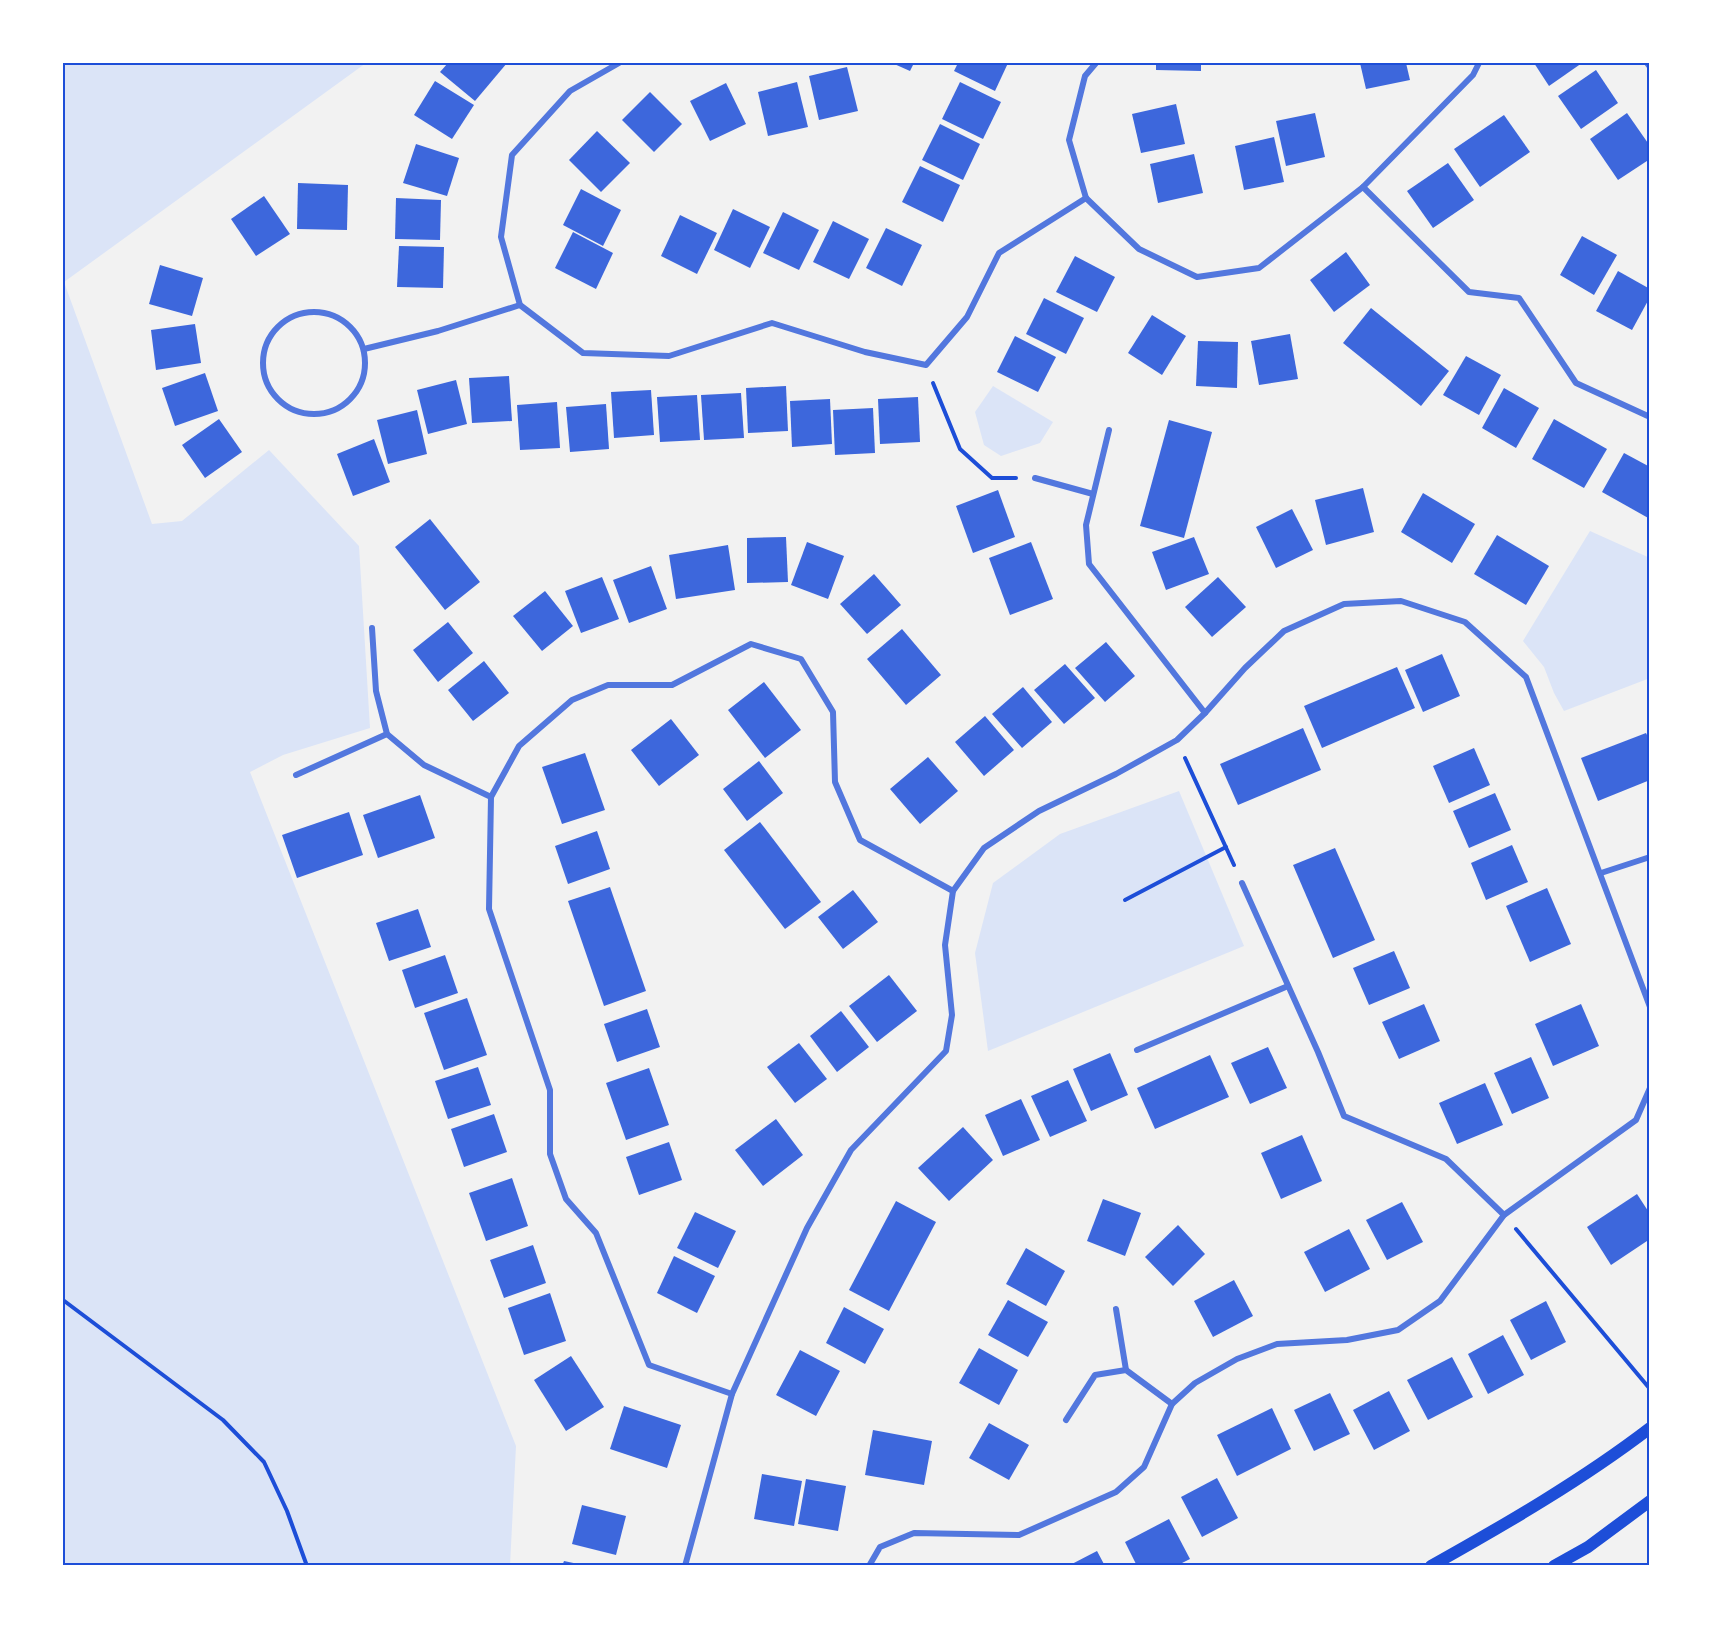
<svg xmlns="http://www.w3.org/2000/svg" width="1713" height="1629" viewBox="0 0 1713 1629" font-family="'IBM Plex Sans',sans-serif">
<style>
.green{fill:#dbe4f7}
.building{fill:#3d67dc}
.lines{fill:none;stroke-linecap:round;stroke-linejoin:round}
.path{stroke:#1d4ed8;stroke-width:4}
.minor{stroke:#5277de;stroke-width:6}
.secondary{stroke:#1d4ed8;stroke-width:12}
.neatline{fill:none;stroke:#1d4ed8;stroke-width:2}
</style>
<rect width="100%" height="100%" fill="#f2f2f2"/>
<g class="green">
<polygon points="63,63 366,63 64,282 152,524 182,521 269,450 359,546 370,728 283,755 250,772 516,1446 510,1566 63,1566"/>
<polygon points="993,386 1053,422 1040,443 1001,456 984,445 975,412"/>
<polygon points="1590,531 1650,558 1650,678 1564,711 1554,693 1544,667 1523,641"/>
<polygon points="1179,791 1244,946 988,1051 975,953 993,883 1060,834"/>
</g>
<g class="building">
<polygon points="448,63 507,63 475,101 440,72"/>
<polygon points="892,63 914,63 910,71"/>
<polygon points="958,63 1008,63 995,91 954,71"/>
<polygon points="1156,63 1201,63 1201,71 1156,70"/>
<polygon points="1360,63 1406,63 1410,80 1366,89"/>
<polygon points="1534,63 1582,63 1549,86"/>
<polygon points="847,67 858,111 819,120 809,76"/>
<polygon points="1596,70 1618,103 1581,129 1558,96"/>
<polygon points="435,81 474,105 452,139 414,115"/>
<polygon points="797,82 808,127 768,136 758,92"/>
<polygon points="960,82 1001,102 983,139 942,119"/>
<polygon points="726,83 746,124 710,141 690,101"/>
<polygon points="650,92 682,124 654,152 622,120"/>
<polygon points="1176,104 1185,144 1141,153 1132,114"/>
<polygon points="1315,113 1325,157 1286,166 1276,121"/>
<polygon points="1627,113 1650,146 1650,159 1618,180 1590,139"/>
<polygon points="1504,115 1530,152 1480,187 1454,149"/>
<polygon points="940,124 980,144 963,180 922,160"/>
<polygon points="597,131 630,163 601,192 569,160"/>
<polygon points="1274,137 1284,182 1244,190 1235,146"/>
<polygon points="416,144 459,158 447,196 403,183"/>
<polygon points="1194,154 1203,193 1158,203 1150,164"/>
<polygon points="1448,163 1474,200 1433,228 1407,191"/>
<polygon points="920,166 960,185 943,222 902,202"/>
<polygon points="298,183 348,185 347,230 297,229"/>
<polygon points="581,189 621,210 603,246 563,225"/>
<polygon points="264,196 290,234 256,256 231,219"/>
<polygon points="396,198 441,200 440,240 395,239"/>
<polygon points="733,209 770,227 750,268 714,250"/>
<polygon points="783,212 819,230 799,270 763,253"/>
<polygon points="680,215 717,233 697,274 661,256"/>
<polygon points="833,221 869,239 849,279 813,262"/>
<polygon points="886,228 922,245 902,286 866,268"/>
<polygon points="573,232 613,253 596,289 555,268"/>
<polygon points="1582,236 1617,255 1594,295 1560,275"/>
<polygon points="399,246 444,247 443,288 397,287"/>
<polygon points="1346,252 1370,285 1334,312 1310,280"/>
<polygon points="1075,256 1115,277 1097,312 1056,292"/>
<polygon points="160,265 203,278 192,316 149,304"/>
<polygon points="1618,271 1650,289 1650,297 1632,330 1596,311"/>
<polygon points="1044,298 1084,318 1066,354 1026,334"/>
<polygon points="1371,308 1449,371 1421,406 1343,343"/>
<polygon points="1152,315 1186,336 1162,375 1128,353"/>
<polygon points="195,324 201,363 156,370 151,330"/>
<polygon points="1290,334 1298,379 1259,385 1251,341"/>
<polygon points="1015,336 1056,357 1038,392 997,372"/>
<polygon points="1198,341 1238,342 1237,388 1196,386"/>
<polygon points="1466,356 1501,375 1479,415 1443,395"/>
<polygon points="205,373 218,411 175,426 162,388"/>
<polygon points="509,376 512,421 472,423 469,378"/>
<polygon points="456,380 467,424 428,434 417,390"/>
<polygon points="786,386 788,431 748,433 746,388"/>
<polygon points="1504,388 1539,408 1516,448 1482,428"/>
<polygon points="651,390 654,435 614,438 611,392"/>
<polygon points="741,393 744,438 704,440 701,395"/>
<polygon points="697,395 700,440 660,442 657,397"/>
<polygon points="918,397 920,442 880,444 878,399"/>
<polygon points="830,399 832,444 792,447 790,401"/>
<polygon points="557,402 560,448 520,450 517,405"/>
<polygon points="606,404 609,449 570,452 566,407"/>
<polygon points="873,408 875,453 835,455 833,410"/>
<polygon points="417,410 427,454 388,464 377,420"/>
<polygon points="219,419 242,452 205,478 182,445"/>
<polygon points="1554,419 1607,449 1584,488 1532,459"/>
<polygon points="1169,420 1212,432 1184,538 1140,526"/>
<polygon points="374,439 390,482 353,496 337,454"/>
<polygon points="1624,453 1650,467 1650,519 1602,492"/>
<polygon points="1363,488 1374,532 1326,545 1315,500"/>
<polygon points="998,490 1015,537 973,553 956,506"/>
<polygon points="1423,493 1475,524 1452,563 1401,532"/>
<polygon points="1292,509 1313,550 1276,568 1256,527"/>
<polygon points="430,519 480,582 445,610 395,547"/>
<polygon points="1497,535 1549,566 1526,605 1474,574"/>
<polygon points="786,537 788,582 747,583 747,538"/>
<polygon points="1194,537 1209,574 1166,590 1152,552"/>
<polygon points="807,542 844,556 828,599 791,585"/>
<polygon points="1031,542 1053,599 1010,615 989,558"/>
<polygon points="728,545 735,590 676,599 669,555"/>
<polygon points="651,566 667,609 629,623 613,580"/>
<polygon points="874,574 901,605 867,634 840,604"/>
<polygon points="602,577 619,619 581,633 565,591"/>
<polygon points="1218,577 1246,607 1212,637 1185,607"/>
<polygon points="545,591 573,626 542,651 513,616"/>
<polygon points="448,622 473,653 438,682 413,650"/>
<polygon points="902,629 941,675 906,705 867,659"/>
<polygon points="1106,642 1135,676 1105,702 1075,668"/>
<polygon points="1442,654 1460,696 1423,712 1405,670"/>
<polygon points="484,661 509,693 473,721 448,690"/>
<polygon points="1065,664 1095,698 1064,724 1034,690"/>
<polygon points="1397,667 1415,708 1322,748 1304,706"/>
<polygon points="764,682 801,730 765,758 728,710"/>
<polygon points="1023,687 1052,722 1022,748 992,714"/>
<polygon points="985,716 1014,750 984,776 955,742"/>
<polygon points="671,719 699,755 659,786 631,750"/>
<polygon points="1303,728 1321,770 1238,805 1220,764"/>
<polygon points="1646,733 1650,741 1650,780 1598,801 1581,758"/>
<polygon points="1474,748 1490,785 1449,803 1433,766"/>
<polygon points="585,753 605,810 562,824 542,767"/>
<polygon points="928,757 958,791 920,824 890,789"/>
<polygon points="759,761 783,793 747,821 723,789"/>
<polygon points="1495,793 1511,830 1469,848 1453,811"/>
<polygon points="420,795 435,838 378,858 363,815"/>
<polygon points="349,812 363,855 297,878 282,835"/>
<polygon points="760,822 821,902 785,929 724,850"/>
<polygon points="597,831 610,869 568,884 555,846"/>
<polygon points="1512,845 1528,882 1486,900 1471,863"/>
<polygon points="1335,848 1375,940 1333,958 1293,865"/>
<polygon points="610,887 646,991 604,1006 568,901"/>
<polygon points="1547,888 1571,944 1530,962 1506,906"/>
<polygon points="853,890 878,922 843,949 818,917"/>
<polygon points="418,909 431,947 389,961 376,923"/>
<polygon points="1394,951 1410,988 1369,1005 1353,968"/>
<polygon points="445,955 458,993 415,1008 402,970"/>
<polygon points="889,975 917,1011 877,1042 849,1006"/>
<polygon points="467,998 487,1055 444,1070 424,1013"/>
<polygon points="1424,1004 1440,1041 1399,1059 1382,1022"/>
<polygon points="1581,1004 1599,1046 1553,1066 1535,1024"/>
<polygon points="647,1009 660,1047 617,1062 604,1024"/>
<polygon points="841,1011 869,1047 837,1072 810,1036"/>
<polygon points="799,1043 827,1079 795,1103 767,1067"/>
<polygon points="1268,1047 1287,1088 1250,1104 1231,1063"/>
<polygon points="1110,1053 1128,1095 1091,1111 1073,1069"/>
<polygon points="1210,1055 1229,1097 1155,1129 1137,1088"/>
<polygon points="1531,1057 1549,1098 1512,1114 1494,1073"/>
<polygon points="478,1067 491,1105 448,1119 435,1081"/>
<polygon points="649,1068 669,1125 626,1140 606,1083"/>
<polygon points="1068,1080 1087,1121 1050,1137 1031,1096"/>
<polygon points="1485,1083 1503,1125 1457,1144 1439,1103"/>
<polygon points="1021,1099 1040,1140 1003,1156 985,1115"/>
<polygon points="494,1114 507,1152 464,1167 451,1129"/>
<polygon points="776,1119 803,1155 763,1186 735,1150"/>
<polygon points="963,1127 993,1160 949,1201 918,1168"/>
<polygon points="1302,1135 1322,1181 1281,1199 1261,1153"/>
<polygon points="669,1142 682,1180 639,1195 626,1157"/>
<polygon points="512,1178 528,1226 486,1241 469,1193"/>
<polygon points="1637,1194 1650,1214 1650,1239 1611,1265 1587,1227"/>
<polygon points="1103,1199 1141,1213 1125,1256 1087,1241"/>
<polygon points="896,1201 936,1222 889,1311 849,1290"/>
<polygon points="1402,1202 1423,1242 1387,1260 1366,1220"/>
<polygon points="695,1212 736,1231 718,1268 677,1248"/>
<polygon points="1178,1225 1205,1254 1173,1286 1145,1257"/>
<polygon points="1349,1229 1370,1269 1325,1292 1304,1252"/>
<polygon points="533,1245 546,1283 504,1298 490,1260"/>
<polygon points="1026,1248 1065,1271 1046,1306 1006,1284"/>
<polygon points="674,1256 715,1276 697,1313 657,1293"/>
<polygon points="1234,1280 1253,1316 1213,1337 1194,1301"/>
<polygon points="550,1293 566,1341 524,1355 508,1308"/>
<polygon points="1008,1300 1048,1322 1028,1357 988,1335"/>
<polygon points="1546,1301 1566,1342 1531,1360 1510,1320"/>
<polygon points="844,1307 884,1329 865,1364 826,1343"/>
<polygon points="1503,1335 1524,1375 1488,1394 1468,1354"/>
<polygon points="979,1348 1018,1370 999,1405 959,1383"/>
<polygon points="800,1350 840,1371 816,1416 776,1395"/>
<polygon points="571,1356 604,1407 566,1431 534,1380"/>
<polygon points="1452,1357 1473,1397 1428,1420 1407,1380"/>
<polygon points="1389,1391 1410,1431 1374,1450 1353,1410"/>
<polygon points="1330,1393 1350,1434 1314,1451 1294,1410"/>
<polygon points="624,1406 681,1425 667,1468 610,1449"/>
<polygon points="1272,1408 1291,1449 1237,1476 1217,1435"/>
<polygon points="989,1423 1029,1445 1009,1480 969,1458"/>
<polygon points="873,1430 932,1441 924,1485 865,1475"/>
<polygon points="762,1474 802,1481 794,1526 754,1519"/>
<polygon points="1217,1478 1238,1518 1202,1537 1181,1497"/>
<polygon points="806,1479 846,1486 838,1531 798,1524"/>
<polygon points="582,1505 626,1516 616,1555 572,1544"/>
<polygon points="1169,1519 1190,1559 1176,1566 1137,1566 1125,1542"/>
<polygon points="1097,1551 1105,1566 1068,1566"/>
<polygon points="564,1561 583,1565 582,1566 562,1566"/>
</g>
<g class="lines">
<g class="path">
<polyline points="933,383 960,449 992,478 1016,478"/>
<polyline points="1185,758 1234,865"/>
<polyline points="1125,900 1226,847"/>
<polyline points="1516,1229 1650,1389"/>
<polyline points="63,1300 223,1420 264,1462 287,1511 307,1566"/>
</g>
<g class="minor">
<polyline points="619,63 570,91 512,155 501,237 520,305 583,353 669,356 772,323 865,352 926,365 967,317 999,253 1086,198"/>
<polyline points="1647,63 1650,67"/>
<polyline points="1363,187 1469,292 1519,298 1576,383 1650,417"/>
<polyline points="1086,198 1139,249 1197,277 1259,268 1363,187 1473,75 1479,63"/>
<polyline points="1086,198 1069,140 1085,76 1096,63"/>
<circle cx="314" cy="363" r="51"/>
<polyline points="364,349 438,331 520,305"/>
<polyline points="1109,430 1086,525 1089,564 1205,713"/>
<polyline points="1035,478 1093,494"/>
<polyline points="372,628 376,691 387,734 424,765 491,797"/>
<polyline points="296,775 387,734"/>
<polyline points="1601,873 1650,857"/>
<polyline points="1242,883 1318,1052 1344,1116 1446,1159 1504,1215"/>
<polyline points="1137,1050 1288,986"/>
<polyline points="1116,1309 1126,1370"/>
<polyline points="732,1394 649,1365 596,1233 566,1199 550,1154 550,1090 489,909 491,797 519,746 572,700 608,685 672,685 751,644 801,659 833,712 835,782 860,840 953,891"/>
<polyline points="1066,1420 1095,1375 1126,1370 1172,1404"/>
<polyline points="685,1566 732,1394 807,1228 851,1150 946,1051 952,1015 945,945 953,891 984,848 1039,811 1116,774 1177,740 1205,713 1245,668 1284,631 1344,604 1401,601 1465,622 1526,677 1650,1007"/>
<polyline points="869,1566 880,1547 914,1533 1019,1535 1116,1492 1144,1467 1172,1404 1195,1383 1237,1359 1277,1344 1347,1340 1398,1330 1440,1301 1504,1215 1636,1120 1650,1088"/>
</g>
<g class="secondary">
<path d="M1431,1566C1506,1524 1582,1480 1650,1428"/>
<polyline points="1554,1566 1588,1547 1650,1501"/>
</g>
</g>
<rect width="1713" height="1629" fill="none" stroke="#ffffff" stroke-width="129"/>
<rect x="64" y="64" width="1584" height="1500" class="neatline"/>
</svg>
